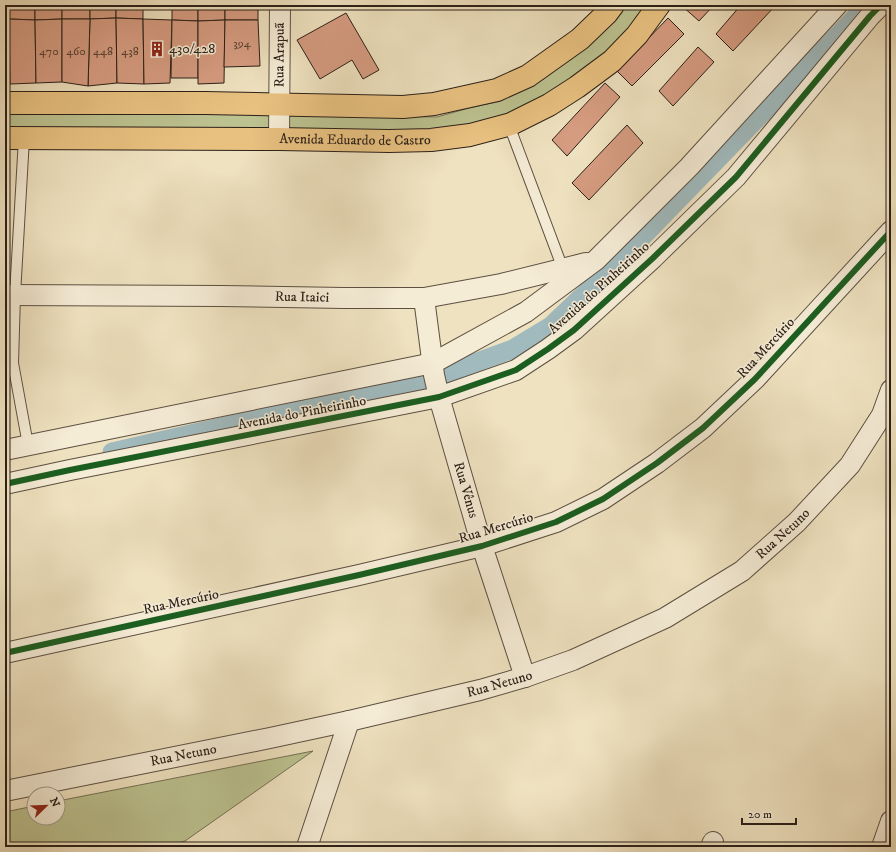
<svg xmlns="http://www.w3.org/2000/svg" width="896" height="852" viewBox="0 0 896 852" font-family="'IM FELL DW Pica',serif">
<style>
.green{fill:#bcc290;stroke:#747154}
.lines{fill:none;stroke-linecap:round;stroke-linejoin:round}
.canal{stroke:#a0babe;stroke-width:19}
.building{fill:#d69c81;stroke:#2b2018}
.lane-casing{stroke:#5c5042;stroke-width:12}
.street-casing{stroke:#5c5042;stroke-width:22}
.primary-casing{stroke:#2b2018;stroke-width:24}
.lane{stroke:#f5ecd6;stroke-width:10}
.street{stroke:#f5ecd6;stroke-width:20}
.primary{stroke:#e8c180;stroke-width:22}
.cycleway-casing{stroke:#f5ecd6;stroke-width:8}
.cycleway{stroke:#1b5e20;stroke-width:6}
.labels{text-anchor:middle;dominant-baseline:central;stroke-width:3;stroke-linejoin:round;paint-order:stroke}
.number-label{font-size:12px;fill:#563f32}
.poi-label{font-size:14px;fill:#2b2018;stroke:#f5ecd6;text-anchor:start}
.street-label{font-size:14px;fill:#2b2018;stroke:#f5ecd6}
</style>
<rect width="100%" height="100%" fill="#efe2c0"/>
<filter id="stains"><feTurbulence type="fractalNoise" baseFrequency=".005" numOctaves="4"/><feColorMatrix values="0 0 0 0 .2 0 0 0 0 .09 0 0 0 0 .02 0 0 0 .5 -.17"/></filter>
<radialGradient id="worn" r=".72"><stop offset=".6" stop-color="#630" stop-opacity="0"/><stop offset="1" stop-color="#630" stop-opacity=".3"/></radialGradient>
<g class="green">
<polygon points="613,5 659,5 577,87 469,130 5,133 5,111 437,117 469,108 501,101 528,76"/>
<polygon points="313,751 185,841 165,847 5,847 5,812 34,806 34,818 58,818 58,801"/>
</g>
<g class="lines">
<polyline class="canal" points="112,452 431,379 513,349 551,326 614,266 867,5"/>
</g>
<g class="building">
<rect x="5" y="5" width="4" height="14"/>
<polygon points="9,5 35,5 35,20 9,19"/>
<polygon points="35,5 62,5 62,19 35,20"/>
<rect x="62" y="5" width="28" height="14"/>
<polygon points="90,5 116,5 116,18 90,19"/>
<polygon points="116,5 143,5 143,19 116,18"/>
<polygon points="172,5 198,5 198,21 172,20"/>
<polygon points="198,5 225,5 225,20 198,21"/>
<rect x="225" y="5" width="33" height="15"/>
<polygon points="683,5 714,5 699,21 682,6"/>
<polygon points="741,5 776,5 733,51 716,34"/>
<polygon points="346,13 379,70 363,79 352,60 320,79 297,40"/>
<polygon points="116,18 117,83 88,86 90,19"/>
<polygon points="116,18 143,19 144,84 117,83"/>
<polygon points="668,18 684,34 632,86 617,71"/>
<polygon points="5,19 9,19 10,84 5,84"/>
<polygon points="9,19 35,20 36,83 10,84"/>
<polygon points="62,19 62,82 36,83 35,20"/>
<polygon points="62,19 90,19 88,86 62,82"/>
<polygon points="143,19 172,20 170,83 144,84"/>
<polygon points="172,20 198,21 198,78 171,78"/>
<polygon points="225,20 224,83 198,84 198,21"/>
<polygon points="225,20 258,20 260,66 224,67"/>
<polygon points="698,47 714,62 673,106 659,91"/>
<polygon points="605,83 620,97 567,156 552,140"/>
<polygon points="627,125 643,143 589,200 572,183"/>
</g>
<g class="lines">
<defs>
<g id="lane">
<polyline points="511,124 512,133 563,269"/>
<polyline points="24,138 15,295 13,363 28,445"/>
</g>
<g id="street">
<path id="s1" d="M279,139L280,5"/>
<path id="s2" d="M5,295L222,296L344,298H424L501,284L586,263"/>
<path id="s3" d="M424,298L434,375L439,397L482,546L525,677"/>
<polyline points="5,450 433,363 526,312 596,260 689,167 837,5"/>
<polyline points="5,484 70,470 439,397 516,370 548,349 574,330 653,258 736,177 870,16 881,5"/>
<polyline points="5,653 359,575 482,546 556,522 603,499 657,463 703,428 755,379 891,231"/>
<path id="s4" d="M5,791L270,738L349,721L480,690L525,677L573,660L665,618L742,571L797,522L850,465L882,415L891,390"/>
<polyline points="307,847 349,721"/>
<polyline points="711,847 713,842"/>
<polyline points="882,847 891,821"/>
</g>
<g id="primary">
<polyline points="5,103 205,103 403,107 434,104 497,90 528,76 580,39 607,13 613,5"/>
<path id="s5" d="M5,138L279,139L389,141L431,140L470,135L511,124L549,105L577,87L612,61L637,35L659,5"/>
</g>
</defs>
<use href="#lane" class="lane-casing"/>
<use href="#street" class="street-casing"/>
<use href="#primary" class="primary-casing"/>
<use href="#lane" class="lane"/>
<use href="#street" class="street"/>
<use href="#primary" class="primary"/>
<defs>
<g id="cycleway">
<polyline points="5,484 70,470 439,397 516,370 548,349 574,330 653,258 736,177 870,16 881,5"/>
<polyline points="5,653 359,575 482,546 556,522 603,499 657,463 703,428 755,379 891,231"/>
</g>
</defs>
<use href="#cycleway" class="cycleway-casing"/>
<use href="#cycleway" class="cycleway"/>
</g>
<defs>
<symbol id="building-bare" viewBox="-9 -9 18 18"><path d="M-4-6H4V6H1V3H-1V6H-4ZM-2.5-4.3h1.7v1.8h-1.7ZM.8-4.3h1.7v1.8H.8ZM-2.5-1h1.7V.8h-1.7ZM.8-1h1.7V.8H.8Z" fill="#8f2418" stroke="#f5ecd6" stroke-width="2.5" paint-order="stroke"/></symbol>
</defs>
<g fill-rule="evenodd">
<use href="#building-bare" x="146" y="38" width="22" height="22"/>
</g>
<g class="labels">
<g class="number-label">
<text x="242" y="43">394</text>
<text x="49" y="51">470</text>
<text x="76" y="51">460</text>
<text x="103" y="51">448</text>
<text x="130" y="51">438</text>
</g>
<g class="poi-label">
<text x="169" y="49">430/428</text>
</g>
<g class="street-label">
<text stroke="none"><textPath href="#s1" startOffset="84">Rua Arapuã</textPath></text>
<text stroke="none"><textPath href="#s5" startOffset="350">Avenida Eduardo de Castro</textPath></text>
<text transform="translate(599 288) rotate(-42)">Avenida do Pinheirinho</text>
<text stroke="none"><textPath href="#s2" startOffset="297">Rua Itaici</textPath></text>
<text transform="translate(766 348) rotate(-47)">Rua Mercúrio</text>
<text transform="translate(302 413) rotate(-11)">Avenida do Pinheirinho</text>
<text stroke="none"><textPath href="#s3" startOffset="197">Rua Vênus</textPath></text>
<text transform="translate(496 528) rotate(-17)">Rua Mercúrio</text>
<text stroke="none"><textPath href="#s4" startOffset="830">Rua Netuno</textPath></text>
<text transform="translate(181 602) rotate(-12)">Rua Mercúrio</text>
<text stroke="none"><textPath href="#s4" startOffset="506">Rua Netuno</textPath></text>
<text stroke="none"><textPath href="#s4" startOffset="182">Rua Netuno</textPath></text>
</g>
</g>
<rect width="896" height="852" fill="none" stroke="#efe2c0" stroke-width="20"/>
<rect x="6" y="6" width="884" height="840" fill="none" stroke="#2b2018" stroke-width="2"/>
<rect x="10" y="10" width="876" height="832" fill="none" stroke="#2b2018"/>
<g transform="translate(46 806) rotate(67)"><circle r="19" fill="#f5ecd6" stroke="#a49a8a"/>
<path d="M0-3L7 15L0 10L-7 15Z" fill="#8f2418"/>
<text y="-6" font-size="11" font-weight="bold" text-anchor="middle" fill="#2b2018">N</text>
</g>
<path d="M742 818v6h54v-6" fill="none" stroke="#2b2018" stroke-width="2"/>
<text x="748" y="818" font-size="12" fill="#2b2018" stroke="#f5ecd6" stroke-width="3" paint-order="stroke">20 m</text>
<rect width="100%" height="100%" filter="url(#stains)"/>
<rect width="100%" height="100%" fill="url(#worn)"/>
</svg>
